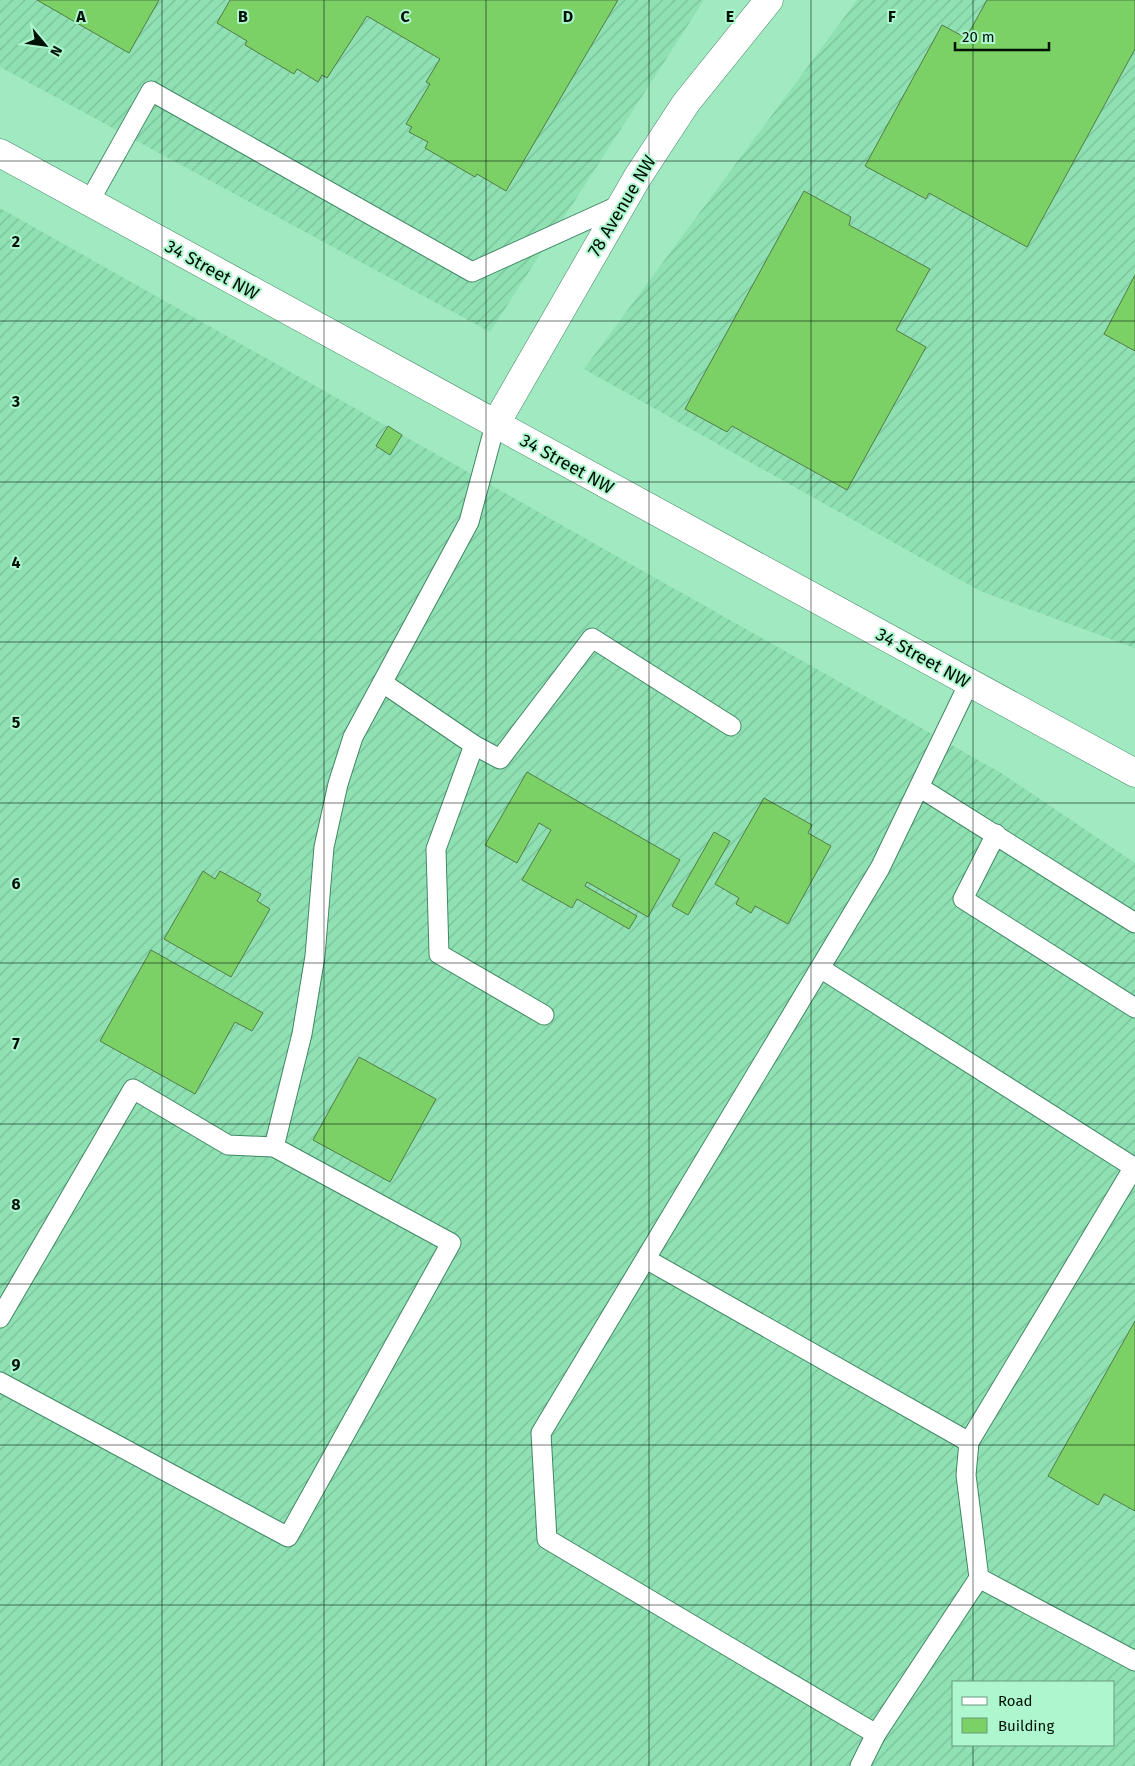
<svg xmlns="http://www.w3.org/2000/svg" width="1135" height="1766" viewBox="0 0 1135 1766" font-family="'Fira Sans',sans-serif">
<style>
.industrial{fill:url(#industrial-furrows);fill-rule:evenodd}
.building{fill:#7bd165;stroke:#537c48}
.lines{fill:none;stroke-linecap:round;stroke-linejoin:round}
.service-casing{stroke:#408763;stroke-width:21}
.minor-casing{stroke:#408763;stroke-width:29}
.secondary-casing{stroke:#408763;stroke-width:29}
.service{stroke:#fff;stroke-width:19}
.minor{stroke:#fff;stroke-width:28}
.secondary{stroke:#fff;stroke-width:28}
.grid{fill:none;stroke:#001107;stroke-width:1;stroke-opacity:0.55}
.labels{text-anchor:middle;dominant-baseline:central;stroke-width:4;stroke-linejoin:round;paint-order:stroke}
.street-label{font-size:18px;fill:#001107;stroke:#adf6ce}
.grid-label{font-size:16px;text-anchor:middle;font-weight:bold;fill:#001107;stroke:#adf6ce;stroke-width:4;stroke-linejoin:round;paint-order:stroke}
</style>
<defs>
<pattern id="industrial-furrows" width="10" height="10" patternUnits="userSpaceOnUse" patternTransform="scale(1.25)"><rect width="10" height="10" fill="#8fe1b4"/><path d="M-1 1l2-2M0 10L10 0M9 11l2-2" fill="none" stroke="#7ac099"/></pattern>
</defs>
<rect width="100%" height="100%" fill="#a1e9c1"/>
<g class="industrial">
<polygon points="0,0 704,0 490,332 0,67"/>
<polygon points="857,0 1135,0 1135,648 980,591 584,369"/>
<path d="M0,208L1001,773L1135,863V1766H0ZM954,1682H1114V1745H954Z"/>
</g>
<g class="building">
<polygon points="37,0 159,0 129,53"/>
<polygon points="230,0 618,0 506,191 477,174 475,177 425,148 428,142 409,132 412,127 406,124 430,84 426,82 440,59 367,16 327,78 322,75 318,82 297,69 294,74 245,45 247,41 217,23"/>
<polygon points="987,0 1135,0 1135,49 1027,247 929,193 926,199 865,166 942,25 966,38"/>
<polygon points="804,191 851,217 849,225 930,269 896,330 926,347 847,490 732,426 727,432 685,409"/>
<polygon points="1135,275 1135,351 1104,334"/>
<polygon points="388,426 402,435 390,455 376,446"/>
<polygon points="527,772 680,860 648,917 587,882 585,886 637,916 629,929 577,899 572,908 522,880 551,830 539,823 517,863 485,845"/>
<polygon points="764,798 812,825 808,833 831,846 788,924 755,906 751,913 736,904 739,898 715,884"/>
<polygon points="714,832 730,841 688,915 672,906"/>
<polygon points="203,871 215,879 220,871 261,894 257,901 270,909 231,977 164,939"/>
<polygon points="151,950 263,1013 252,1031 235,1022 195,1094 100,1041"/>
<polygon points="359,1057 436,1099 390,1182 313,1140"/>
<polygon points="1135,1321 1135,1511 1104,1494 1098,1505 1048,1476"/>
</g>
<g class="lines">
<defs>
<g id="service">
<polyline points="89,202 151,91 472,272 620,205"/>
<polyline points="383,683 474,745 500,759 592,638 731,726"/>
<polyline points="474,745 436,849 439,954 544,1015"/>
<polyline points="919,787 1135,923"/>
<polyline points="996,834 963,899 1135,1008"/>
<polyline points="820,968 1135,1168"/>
<polyline points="274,1147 302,1034 315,956 324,847 338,784 353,737 469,522 495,425"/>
<polyline points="1134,1167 969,1442 966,1475 979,1578 1135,1661"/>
<polyline points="646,1259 969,1442"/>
<polyline points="0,1318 133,1089 228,1145 274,1147 451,1243 288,1537 0,1382"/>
<polyline points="876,1734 547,1539 541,1433 880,868 969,683"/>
<polyline points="860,1766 876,1734 979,1578"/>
</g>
<polyline id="minor" points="495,425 637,178 686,103 769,0"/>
<polyline id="secondary" points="0,153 1135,773"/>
</defs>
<use href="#service" class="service-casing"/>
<use href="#minor" class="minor-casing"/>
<use href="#secondary" class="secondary-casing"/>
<use href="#service" class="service"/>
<use href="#minor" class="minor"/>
<use href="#secondary" class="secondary"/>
</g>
<path class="grid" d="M162,0V1766M324,0V1766M486,0V1766M649,0V1766M811,0V1766M973,0V1682M0,161H1135M0,321H1135M0,482H1135M0,642H1135M0,803H1135M0,963H1135M0,1124H1135M0,1284H1135M0,1445H1135M0,1605H1135M973,1745V1766"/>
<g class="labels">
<g class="street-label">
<text transform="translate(622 206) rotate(-59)">78 Avenue NW</text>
<text transform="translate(212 270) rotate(29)">34 Street NW</text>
<text transform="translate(567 464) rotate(29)">34 Street NW</text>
<text transform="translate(923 658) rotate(29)">34 Street NW</text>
</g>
</g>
<g class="grid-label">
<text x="81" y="22">A</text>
<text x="243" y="22">B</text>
<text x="405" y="22">C</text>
<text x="568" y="22">D</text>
<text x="730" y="22">E</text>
<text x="892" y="22">F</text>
<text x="16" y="247">2</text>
<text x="16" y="407">3</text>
<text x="16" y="568">4</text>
<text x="16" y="728">5</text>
<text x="16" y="889">6</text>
<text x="16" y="1049">7</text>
<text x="16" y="1210">8</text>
<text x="16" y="1370">9</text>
</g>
<rect x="952" y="1681" width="162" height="65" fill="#adf6ce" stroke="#689a7e"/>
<rect x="962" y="1697" width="25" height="8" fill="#ffffff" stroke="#689a7e"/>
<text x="998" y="1706" font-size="15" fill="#001107">Road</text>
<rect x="962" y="1718" width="25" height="15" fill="#7bd165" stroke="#689a7e"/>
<text x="998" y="1731" font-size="15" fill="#001107">Building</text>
<g transform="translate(45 45) rotate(119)" stroke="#adf6ce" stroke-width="4" paint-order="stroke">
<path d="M0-4L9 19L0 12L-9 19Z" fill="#001107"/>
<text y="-8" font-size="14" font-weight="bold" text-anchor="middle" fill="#001107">N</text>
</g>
<path d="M955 42v8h94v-8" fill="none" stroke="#001107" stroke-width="2.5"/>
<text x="962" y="42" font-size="15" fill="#001107" stroke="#adf6ce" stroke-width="4" paint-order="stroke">20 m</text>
</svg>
